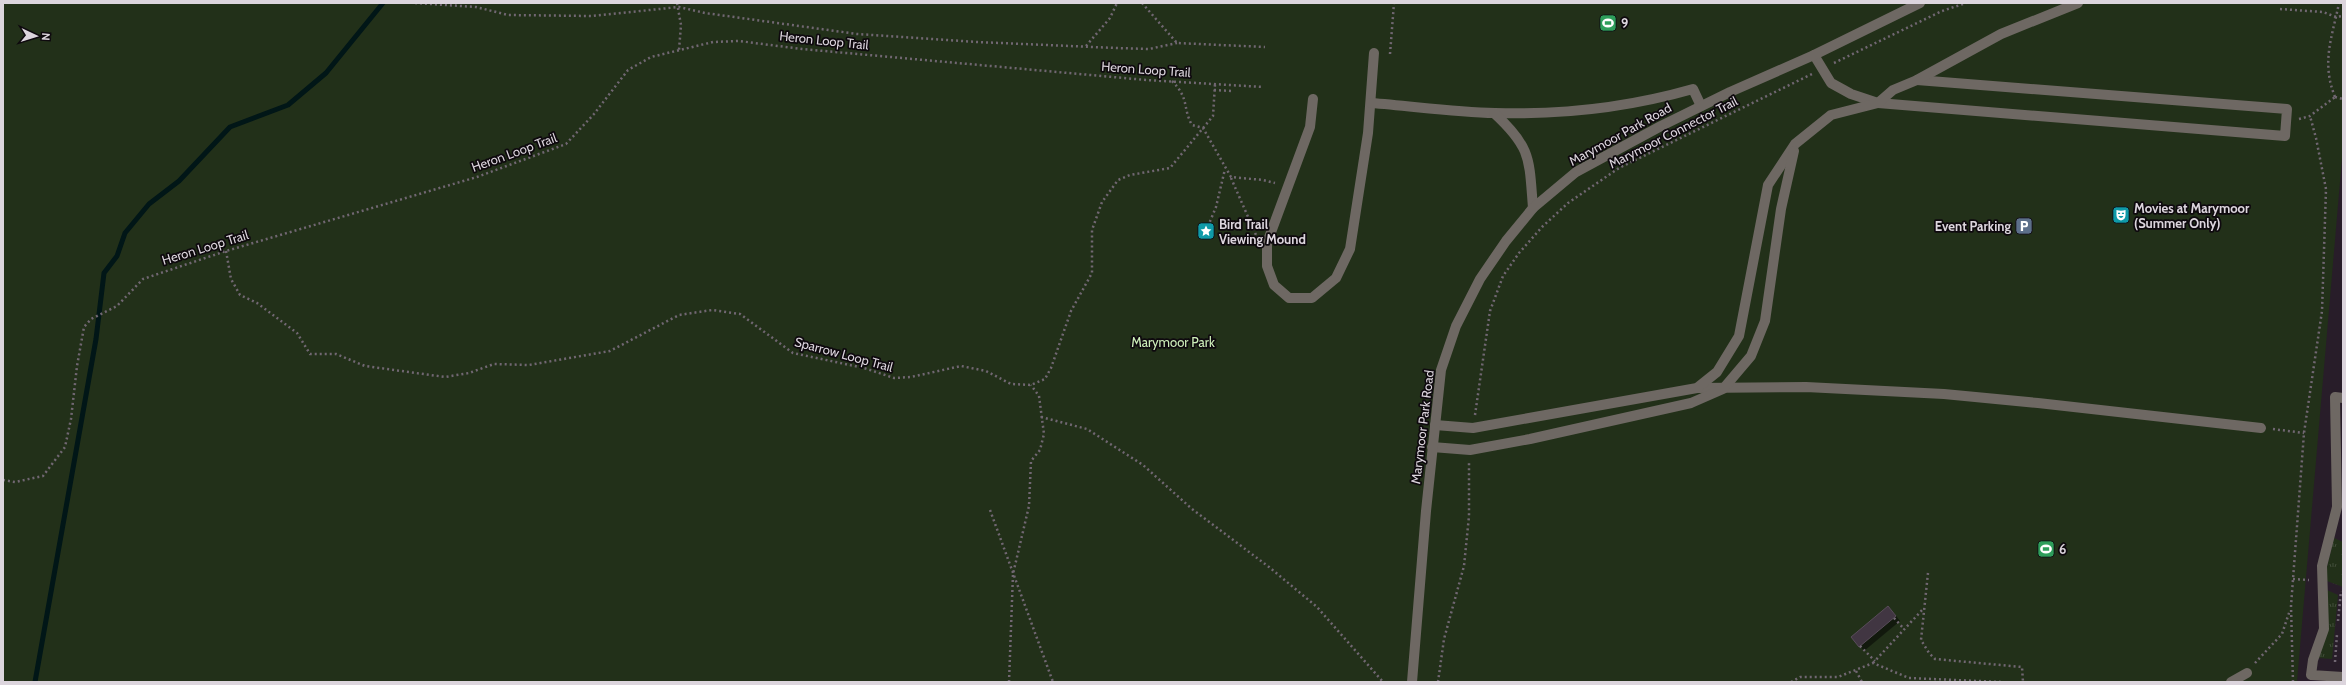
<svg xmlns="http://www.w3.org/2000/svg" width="2346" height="685" viewBox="0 0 2346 685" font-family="Cabin,sans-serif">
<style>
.grass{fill:url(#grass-tufts)}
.green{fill:#223019}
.shadow{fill:#0007}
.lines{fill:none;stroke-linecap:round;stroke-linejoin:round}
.stream{stroke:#011617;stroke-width:5}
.building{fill:#413642;stroke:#584c59}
.path{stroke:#716772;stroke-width:2.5;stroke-dasharray:2 3;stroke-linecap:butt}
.minor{stroke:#6e6863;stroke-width:10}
.labels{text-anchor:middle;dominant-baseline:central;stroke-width:3.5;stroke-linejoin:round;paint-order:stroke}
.poi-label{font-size:13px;font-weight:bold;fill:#dcd5dd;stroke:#0e090e;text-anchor:start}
.street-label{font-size:13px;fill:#dcd5dd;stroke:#0e090e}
.park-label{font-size:13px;fill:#cdeeb9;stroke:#0e090e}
</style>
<defs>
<pattern id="grass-tufts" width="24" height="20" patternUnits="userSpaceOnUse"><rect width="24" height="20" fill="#223019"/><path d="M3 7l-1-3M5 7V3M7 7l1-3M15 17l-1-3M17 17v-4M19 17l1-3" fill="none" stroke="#424d3a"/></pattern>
</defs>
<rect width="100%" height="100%" fill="#281d29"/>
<g class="grass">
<polygon points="2334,538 2343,542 2343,587 2327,581 2327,567"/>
<polygon points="2327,590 2338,595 2332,659 2318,658"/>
</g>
<polygon class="green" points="3,3 2343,3 2343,147 2297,682 3,682"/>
<polygon class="shadow" points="1893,612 1900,621 1864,651 1860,646"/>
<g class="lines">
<polyline class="stream" points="35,682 96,339 104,273 117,256 125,233 149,204 179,181 230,127 288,105 326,73 383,3"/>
</g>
<polygon class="building" points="1888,606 1896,616 1859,647 1851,637"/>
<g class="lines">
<g class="path">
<polyline points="415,3 476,7 508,15 591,16 679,7 705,13 857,34 977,42 1116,48 1149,49 1177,43"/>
<polyline points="677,3 681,25 679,50"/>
<polyline points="1142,3 1177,43 1265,47"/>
<polyline points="2280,9 2323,12 2336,17 2343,16"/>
<polyline points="1086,46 1110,18 1117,3"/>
<polyline points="1390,54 1394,3"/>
<polyline points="1834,63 1942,11 1966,3"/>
<path d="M1172,81C1190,99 1182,107 1192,125L1203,128L1231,177L1263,180L1275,183"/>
<polyline points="1214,90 1232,91"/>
<path d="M2335,97C2321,62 2332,38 2339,3"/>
<polyline points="2335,97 2343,99"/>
<polyline points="2299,119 2310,116 2335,97"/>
<polyline points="1231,178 1256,235"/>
<polyline points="1206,231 1216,207 1225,169"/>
<polyline points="226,251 231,279 240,295 257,303 297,333 310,354 336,354 365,366 445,377 469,373 494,364 529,365 610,351 679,315 712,310 740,314 793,353 864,368 894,378 911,377 961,366 986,371 1011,384 1031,385 1045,379 1051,368 1071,311 1092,273 1092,230 1102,202 1118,180 1130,175 1170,168 1213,116 1215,84"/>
<polyline points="1475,415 1490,311 1503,276 1519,253 1542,227 1568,203 1619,168 1812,74"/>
<polyline points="1041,417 1087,429 1143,465 1192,509 1269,567 1317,607 1383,682"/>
<polyline points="2273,429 2304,433"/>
<polyline points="3,480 15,482 43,476 65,447 71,419 77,366 84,327 91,319 117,306 143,279 226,251 477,177 566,144 594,114 628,70 651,57 713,42 739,41 802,49 1146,80 1263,87"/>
<polyline points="990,510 1053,682"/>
<polyline points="1928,573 1921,640 1929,653 1935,659 2022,667 2023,682"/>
<polyline points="2293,579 2309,580"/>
<polyline points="1894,618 1904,629"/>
<polyline points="2338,621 2341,591"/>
<polyline points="1860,646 1875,661"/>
<polyline points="2335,662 2337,634"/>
<polyline points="1873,663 1924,608"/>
<polyline points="2255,663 2282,634 2290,610"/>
<polyline points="1856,671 1862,682"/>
<polyline points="1009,682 1013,574 1029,506 1031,461 1040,450 1044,434 1039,396 1031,385"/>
<polyline points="1438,682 1444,639 1464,566 1469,516 1469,462"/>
<polyline points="1791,682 1800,677 1838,677 1873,663 1909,678 2002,682"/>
<polyline points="2293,682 2291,606 2304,433 2322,311 2326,189 2316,138 2310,116"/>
</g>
<g class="minor">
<polyline points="1814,55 1831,83 1851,94 1878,103 2285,136 2287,109 1917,80"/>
<polyline points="1313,99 1310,127 1267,243 1267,266 1274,285 1289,298 1312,298 1336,278 1350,249 1368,133 1374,53"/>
<path d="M1371,103C1412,106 1453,112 1495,113C1561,115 1630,107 1693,89L1701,106"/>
<path d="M1494,113C1532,148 1529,159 1533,208"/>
<polyline points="1697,388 1806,387 1944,394 2038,403 2261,428"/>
<polyline points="2343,398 2335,397 2337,507 2322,566 2324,629 2313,660 2311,675 2343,677"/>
<polyline points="1435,425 1473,428 1697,388 1717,372 1739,336 1768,185 1795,144 1831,115 1878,103 1893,90 1917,80 2001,34 2078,3"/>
<polyline points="1432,447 1470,450 1530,439 1691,403 1723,389 1751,356 1765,321 1781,209 1794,151"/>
<polyline points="1412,682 1426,511 1441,370 1456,326 1480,279 1506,241 1533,208 1576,172 1661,126 1730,92 1814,55 1920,3"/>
<polyline points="2231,682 2247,673"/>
</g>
</g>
<defs>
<symbol id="stadium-square" viewBox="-11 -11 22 22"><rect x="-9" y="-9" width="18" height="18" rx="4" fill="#2e9e5b" stroke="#0e090e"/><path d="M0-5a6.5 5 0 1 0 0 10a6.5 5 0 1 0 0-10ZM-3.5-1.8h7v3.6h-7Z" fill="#fff"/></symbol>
<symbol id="theatre-square" viewBox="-11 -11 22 22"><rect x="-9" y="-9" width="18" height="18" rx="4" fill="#0f9aa8" stroke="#0e090e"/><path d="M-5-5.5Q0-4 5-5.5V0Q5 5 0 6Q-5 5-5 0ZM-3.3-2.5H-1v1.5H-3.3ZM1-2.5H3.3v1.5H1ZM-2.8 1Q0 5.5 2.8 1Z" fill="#fff"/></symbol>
<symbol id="parking-square" viewBox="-11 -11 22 22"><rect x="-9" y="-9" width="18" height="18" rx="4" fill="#5c6f8a" stroke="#0e090e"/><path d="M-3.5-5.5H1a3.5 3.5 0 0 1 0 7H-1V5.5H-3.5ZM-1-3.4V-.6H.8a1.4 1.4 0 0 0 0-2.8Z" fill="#fff"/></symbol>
<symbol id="sight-square" viewBox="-11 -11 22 22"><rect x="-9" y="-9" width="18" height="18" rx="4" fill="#0f9aa8" stroke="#0e090e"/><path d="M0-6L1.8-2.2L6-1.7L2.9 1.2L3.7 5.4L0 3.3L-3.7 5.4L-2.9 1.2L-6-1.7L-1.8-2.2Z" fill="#fff"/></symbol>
</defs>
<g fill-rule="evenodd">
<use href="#stadium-square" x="1598" y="13" width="20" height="20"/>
<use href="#theatre-square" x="2111" y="205" width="20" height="20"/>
<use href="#parking-square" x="2014" y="216" width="20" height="20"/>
<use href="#sight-square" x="1196" y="221" width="20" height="20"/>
<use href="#stadium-square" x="2036" y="539" width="20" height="20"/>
</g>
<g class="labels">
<g class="poi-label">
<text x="1621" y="23">9</text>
<text x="2134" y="208">Movies at Marymoor<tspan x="2134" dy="15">(Summer Only)</tspan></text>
<text x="1219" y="224">Bird Trail<tspan x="1219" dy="15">Viewing Mound</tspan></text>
<text x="2011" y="226" text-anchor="end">Event Parking</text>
<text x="2059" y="549">6</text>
</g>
<g class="street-label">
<text transform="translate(824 40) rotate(6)">Heron Loop Trail</text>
<text transform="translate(1146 69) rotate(4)">Heron Loop Trail</text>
<text transform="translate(1673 132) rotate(-27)">Marymoor Connector Trail</text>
<text transform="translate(1620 134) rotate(-29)">Marymoor Park Road</text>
<text transform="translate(514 152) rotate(-20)">Heron Loop Trail</text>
<text transform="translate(205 247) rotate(-17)">Heron Loop Trail</text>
<text transform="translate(844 354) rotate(15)">Sparrow Loop Trail</text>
<text transform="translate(1422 427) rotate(-83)">Marymoor Park Road</text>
</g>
<g class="park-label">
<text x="1173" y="342">Marymoor Park</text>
</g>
</g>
<rect width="2346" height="685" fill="none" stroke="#dcd5dd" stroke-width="8"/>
<g transform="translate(36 36) rotate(94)" stroke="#0e090e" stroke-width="3" paint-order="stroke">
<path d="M0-3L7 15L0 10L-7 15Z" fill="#dcd5dd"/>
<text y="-6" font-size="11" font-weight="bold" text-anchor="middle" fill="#dcd5dd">N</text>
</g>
</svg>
